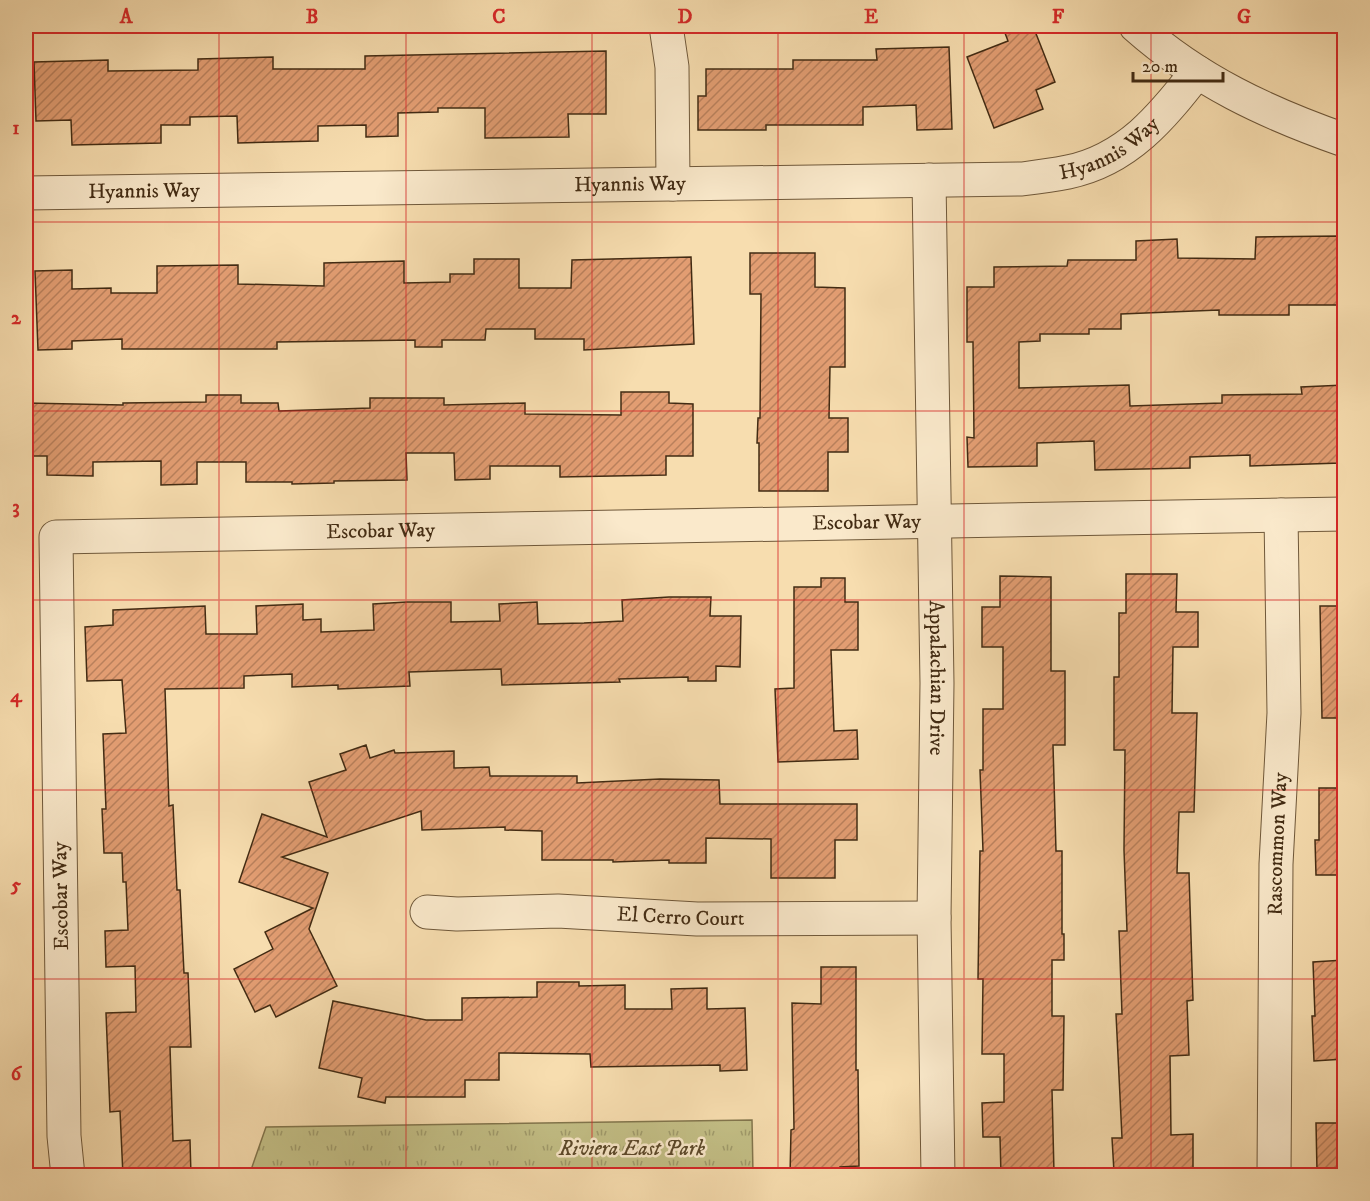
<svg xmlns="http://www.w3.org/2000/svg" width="1370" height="1201" viewBox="0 0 1370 1201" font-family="'IM FELL DW Pica',serif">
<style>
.park{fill:url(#park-tufts);stroke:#82754c;stroke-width:1.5}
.building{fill:url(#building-hatch);stroke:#422b13;stroke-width:1.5}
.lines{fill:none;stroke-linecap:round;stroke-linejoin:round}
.minor-casing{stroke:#6f583a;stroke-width:35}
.minor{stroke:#fae9cb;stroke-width:33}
.grid{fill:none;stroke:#d62828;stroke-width:1.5;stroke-opacity:0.55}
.labels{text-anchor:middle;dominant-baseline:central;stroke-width:5;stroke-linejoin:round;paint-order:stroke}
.street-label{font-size:21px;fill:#422b13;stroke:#fae9cb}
.park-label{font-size:21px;font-style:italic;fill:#5c492a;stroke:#fae9cb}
.neatline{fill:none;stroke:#d62828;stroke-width:2}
.grid-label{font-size:20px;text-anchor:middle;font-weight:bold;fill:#d62828}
</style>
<defs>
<pattern id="park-tufts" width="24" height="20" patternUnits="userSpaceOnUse" patternTransform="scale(1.5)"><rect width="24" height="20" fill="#c3bf86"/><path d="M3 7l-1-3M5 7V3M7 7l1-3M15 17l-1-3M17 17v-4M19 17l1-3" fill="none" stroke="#a09b6c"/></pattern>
<pattern id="building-hatch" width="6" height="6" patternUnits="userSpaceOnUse" patternTransform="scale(1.5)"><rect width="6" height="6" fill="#e29d72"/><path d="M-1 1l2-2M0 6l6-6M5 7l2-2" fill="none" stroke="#b9805c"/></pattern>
</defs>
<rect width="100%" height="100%" fill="#f7ddaf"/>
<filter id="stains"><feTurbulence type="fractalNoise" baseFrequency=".00333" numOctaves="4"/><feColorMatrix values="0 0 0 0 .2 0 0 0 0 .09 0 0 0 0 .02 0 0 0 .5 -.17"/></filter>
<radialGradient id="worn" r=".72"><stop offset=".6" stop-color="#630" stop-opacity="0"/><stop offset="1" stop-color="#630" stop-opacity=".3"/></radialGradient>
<polygon class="park" points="752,1120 753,1175 253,1176 252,1167 266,1127"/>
<g class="building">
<polygon points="1024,26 1033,26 1055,82 1036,90 1043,109 994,128 967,57 1008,41 1005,33"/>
<polygon points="949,47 952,129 917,130 916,105 863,107 863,125 766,125 766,130 698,130 698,96 706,96 706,69 793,69 793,60 877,60 876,49"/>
<polygon points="606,51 606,114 568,114 569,137 485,138 485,108 438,108 438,112 398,113 398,136 366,137 366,125 318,126 318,141 238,143 237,116 190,117 190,125 161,125 161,143 72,145 71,120 36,121 34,62 108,60 108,71 198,70 198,59 273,57 273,69 365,69 365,56"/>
<polygon points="1340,236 1340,250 1344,250 1344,305 1289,305 1289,315 1219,315 1219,310 1121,314 1121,329 1089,329 1089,334 1040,334 1040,341 1019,342 1019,388 1129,385 1130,406 1222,403 1222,395 1302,394 1301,387 1344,385 1344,442 1340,443 1341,463 1250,466 1250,455 1190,457 1190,468 1095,470 1094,441 1037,443 1037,466 968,467 967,437 974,438 973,342 967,342 967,287 994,287 994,267 1067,266 1068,260 1136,260 1136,241 1177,239 1178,258 1255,259 1256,237"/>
<polygon points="750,253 815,253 815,287 845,288 845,367 830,367 829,418 848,418 848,452 828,452 828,491 759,491 759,443 757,443 758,418 760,418 761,294 750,294"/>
<polygon points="691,257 694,344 584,350 584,339 535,339 535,329 486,329 485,340 442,340 442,347 415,347 415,340 277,342 277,349 122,349 122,339 72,341 72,349 38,350 35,271 72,270 72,289 111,288 111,293 157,293 157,266 238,265 238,284 324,286 324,263 404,261 404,283 450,282 450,274 474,274 474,259 519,259 519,288 571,288 572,260"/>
<polygon points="621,392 669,392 669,403 693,404 693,456 666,456 666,475 560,477 560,466 490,466 490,479 455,480 454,453 406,453 407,480 334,481 334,483 292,484 292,482 246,482 246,462 197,462 197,484 161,485 161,461 93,462 93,476 47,475 47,456 26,456 26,403 123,405 123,403 206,402 206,395 241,395 241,403 278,403 279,411 370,408 370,398 444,398 444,405 525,403 525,414 621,415"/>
<polygon points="1126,574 1177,574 1176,612 1198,612 1198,647 1173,647 1172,713 1197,713 1194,812 1179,812 1177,873 1189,873 1193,1000 1187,1001 1189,1055 1170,1056 1171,1135 1193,1134 1193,1170 1114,1172 1112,1138 1122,1138 1116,1014 1122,1014 1119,931 1127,931 1124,850 1125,750 1114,750 1114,677 1119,677 1119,613 1126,613"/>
<polygon points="1000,576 1051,577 1051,671 1065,671 1065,745 1053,745 1056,851 1062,851 1062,934 1064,934 1064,960 1052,960 1052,1016 1064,1016 1063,1090 1052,1090 1054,1173 1001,1175 1000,1137 983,1137 982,1103 1004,1102 1004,1054 982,1054 983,979 978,979 980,851 983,851 980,770 983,770 983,709 1003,709 1003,647 982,647 982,607 1000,607"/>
<polygon points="821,578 845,578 845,602 858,602 858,650 831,650 834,731 857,730 858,759 778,762 775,689 794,688 794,587 821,587"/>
<polygon points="669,597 711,597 710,616 741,616 740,667 716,666 716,681 688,681 688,677 619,679 620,682 502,685 501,669 409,672 410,686 338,689 338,685 292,687 292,674 244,676 244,688 165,689 169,806 173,805 177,890 180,890 184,973 188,973 191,1047 170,1047 173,1141 190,1140 191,1176 123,1176 120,1111 110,1112 106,1013 136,1012 135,966 106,967 105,931 128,930 126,882 123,882 122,853 104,853 102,809 106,809 103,734 126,733 122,680 87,681 85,627 113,625 113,610 205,606 206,634 257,634 256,606 303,604 303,620 321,619 321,632 374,630 373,604 407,602 451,602 451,622 500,621 499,604 537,602 538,624 584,623 623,621 622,600"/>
<polygon points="1320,606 1344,606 1344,718 1322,718"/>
<polygon points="366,745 370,758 394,750 395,753 454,751 454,768 489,767 490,776 577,776 577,783 660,779 719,780 720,804 857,804 857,840 835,840 835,878 771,878 771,839 706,838 706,863 669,863 669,860 613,862 613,860 542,860 542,831 505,830 505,827 422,830 421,811 282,857 328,873 309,929 337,986 276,1017 270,1005 255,1012 234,969 273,949 265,932 313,908 239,882 262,814 327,837 309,782 346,770 340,754"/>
<polygon points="1319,788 1344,788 1344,875 1316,875 1315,840 1319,840"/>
<polygon points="1344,960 1344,1059 1314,1061 1312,1016 1315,1016 1313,962"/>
<polygon points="821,967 856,967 856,1070 858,1070 859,1166 840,1167 840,1176 790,1176 791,1130 794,1129 792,1003 821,1004"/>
<polygon points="537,982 579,982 579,986 625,985 625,1009 672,1009 671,989 707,988 707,1009 745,1008 747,1070 720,1071 720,1065 591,1067 590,1054 499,1053 499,1080 465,1080 465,1097 386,1097 385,1103 358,1097 362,1078 319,1068 333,1001 426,1020 462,1020 462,998 537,997"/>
<polygon points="1316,1123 1344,1123 1344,1171 1317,1171"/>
</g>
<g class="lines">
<defs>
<g id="minor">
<polyline points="666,26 672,67 673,184"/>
<path d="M1136,26C1198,81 1267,113 1344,140"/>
<path id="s1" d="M929,180L937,683L934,918L938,1176"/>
<path id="s2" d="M26,193L1022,179C1038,177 1053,175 1068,172C1127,160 1162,117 1197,72"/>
<path id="s3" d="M427,912L457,914L558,911L697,919L934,918"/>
<path id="s4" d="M68,1176L64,1136L56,537L1344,514"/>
<path id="s5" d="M1274,1176L1276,864L1284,713L1281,515"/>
</g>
</defs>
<use href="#minor" class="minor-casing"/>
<use href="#minor" class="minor"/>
</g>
<path class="grid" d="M219,26V1176M406,26V1176M592,26V1176M778,26V1176M964,26V1176M1151,26V1176M26,222H1344M26,411H1344M26,600H1344M26,790H1344M26,979H1344"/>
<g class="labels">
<g class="street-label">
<text stroke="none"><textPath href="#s2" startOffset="1090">Hyannis Way</textPath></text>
<text stroke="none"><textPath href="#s2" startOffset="604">Hyannis Way</textPath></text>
<text stroke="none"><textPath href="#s2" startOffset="118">Hyannis Way</textPath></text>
<text stroke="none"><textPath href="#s4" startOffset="1450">Escobar Way</textPath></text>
<text stroke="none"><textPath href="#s4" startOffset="964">Escobar Way</textPath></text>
<text stroke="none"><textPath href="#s1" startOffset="498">Appalachian Drive</textPath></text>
<text stroke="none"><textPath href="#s5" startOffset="332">Rascommon Way</textPath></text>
<text transform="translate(61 896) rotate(-91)">Escobar Way</text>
<text stroke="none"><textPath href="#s3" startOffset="254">El Cerro Court</textPath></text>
</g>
<g class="park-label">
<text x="632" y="1149">Riviera East Park</text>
</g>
</g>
<rect width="1370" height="1201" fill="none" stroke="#f7ddaf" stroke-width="66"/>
<path d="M1133 72v9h90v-9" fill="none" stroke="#422b13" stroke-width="3"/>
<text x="1142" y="72" font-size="18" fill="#422b13" stroke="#fae9cb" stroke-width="4.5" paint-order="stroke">20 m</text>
<rect x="33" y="33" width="1304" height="1135" class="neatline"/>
<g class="grid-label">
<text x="126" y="23">A</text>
<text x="312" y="23">B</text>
<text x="499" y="23">C</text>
<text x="685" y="23">D</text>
<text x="871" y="23">E</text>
<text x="1058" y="23">F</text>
<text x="1244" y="23">G</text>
<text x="16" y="134">1</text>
<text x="16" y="324">2</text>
<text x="16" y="513">3</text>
<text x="16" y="702">4</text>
<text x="16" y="891">5</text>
<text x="16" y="1080">6</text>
</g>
<rect width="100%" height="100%" filter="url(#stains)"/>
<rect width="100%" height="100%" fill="url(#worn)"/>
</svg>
